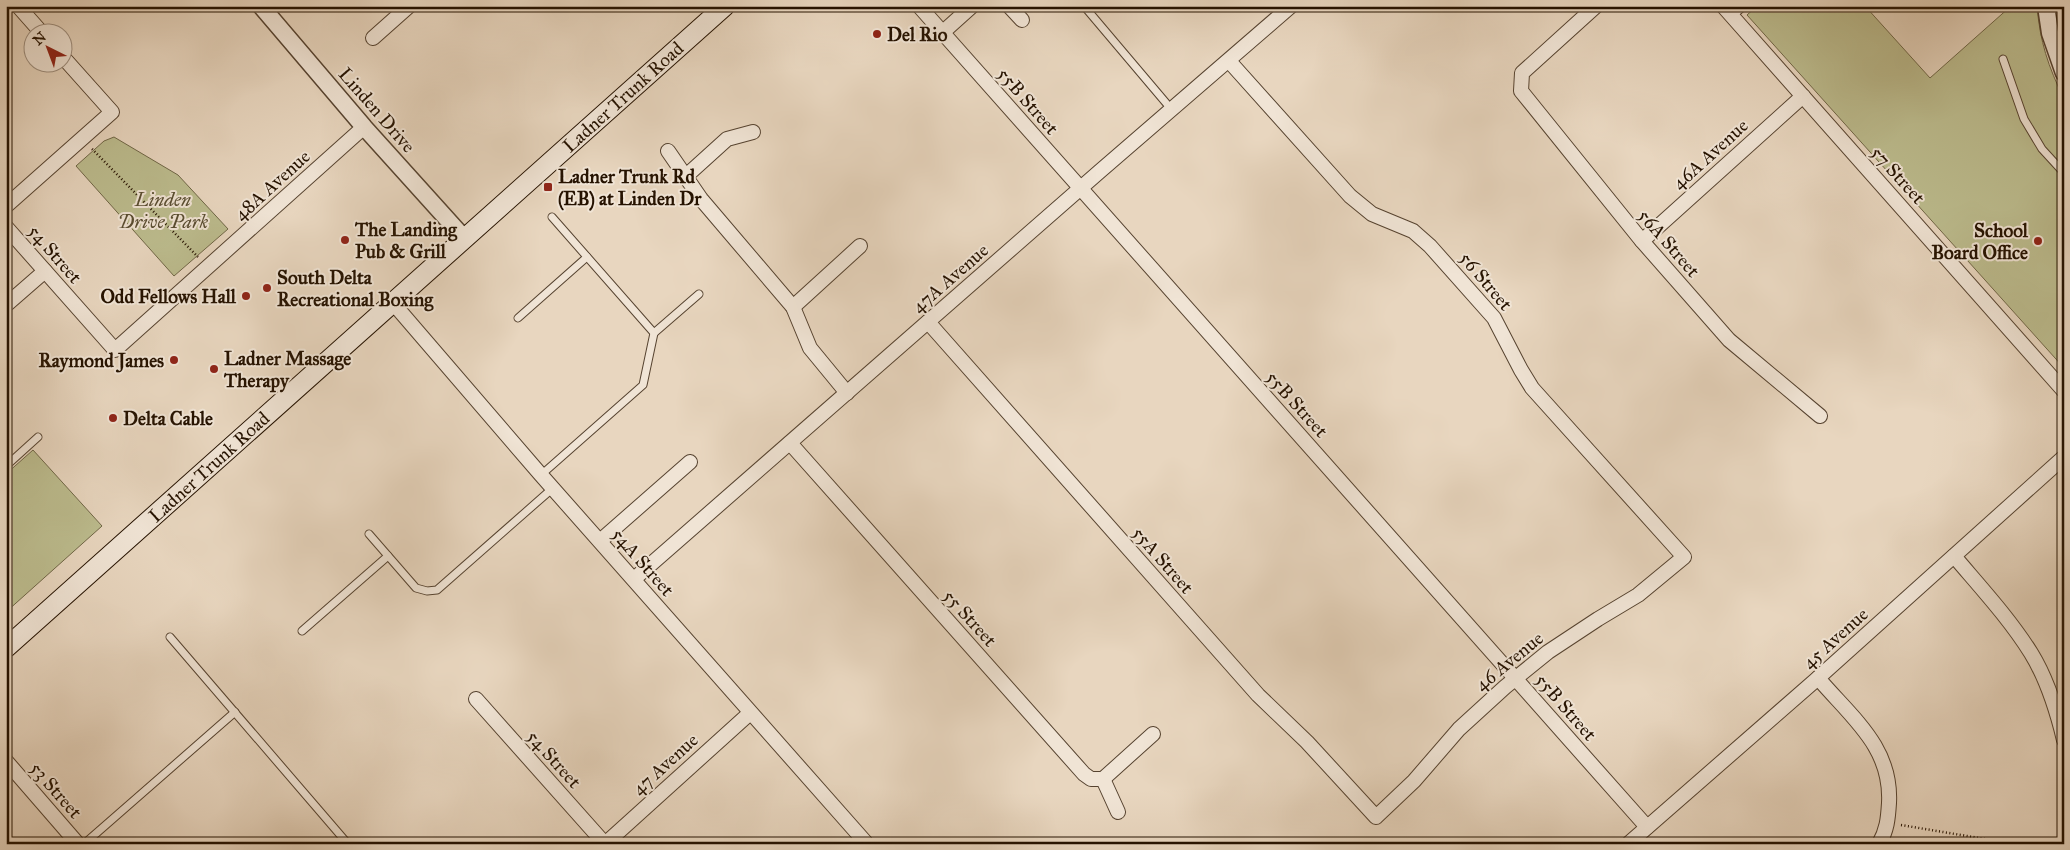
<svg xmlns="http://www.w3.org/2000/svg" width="2070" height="850" viewBox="0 0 2070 850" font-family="'IM FELL Great Primer',serif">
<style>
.green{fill:#bcbc8e;stroke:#706747}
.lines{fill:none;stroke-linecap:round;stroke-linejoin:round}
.service-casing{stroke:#564330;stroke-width:9}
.minor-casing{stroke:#564330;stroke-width:16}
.tertiary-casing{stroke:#564330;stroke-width:19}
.secondary-casing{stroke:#251200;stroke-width:21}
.path{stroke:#251200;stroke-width:2.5;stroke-dasharray:1 2.5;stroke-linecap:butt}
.service{stroke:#f0e4d5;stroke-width:7}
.minor{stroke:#f0e4d5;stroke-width:14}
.tertiary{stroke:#f0e4d5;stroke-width:16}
.secondary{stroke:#f0e4d5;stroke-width:19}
.poi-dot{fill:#8f2418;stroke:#f0e4d5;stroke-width:2}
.labels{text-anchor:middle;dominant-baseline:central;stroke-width:4;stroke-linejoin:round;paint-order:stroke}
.poi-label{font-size:19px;font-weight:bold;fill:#251200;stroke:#f0e4d5;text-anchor:start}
.street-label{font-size:19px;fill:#251200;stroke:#f0e4d5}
.park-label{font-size:19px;font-style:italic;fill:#5a4e32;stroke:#f0e4d5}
</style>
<rect width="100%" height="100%" fill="#e8d6bf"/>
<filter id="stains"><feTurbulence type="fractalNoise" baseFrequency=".004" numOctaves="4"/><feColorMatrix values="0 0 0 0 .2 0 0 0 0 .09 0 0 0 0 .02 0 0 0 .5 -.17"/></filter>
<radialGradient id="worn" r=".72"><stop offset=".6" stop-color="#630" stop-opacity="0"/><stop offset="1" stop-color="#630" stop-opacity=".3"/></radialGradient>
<g class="green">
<path d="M1757,6H1865L1930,78L2011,6H2037C2040,42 2048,66 2064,99V368L1747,15Z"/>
<polygon points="114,137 178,175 228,229 174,276 76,166 104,141"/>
<polygon points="33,450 102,526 6,612 6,474"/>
</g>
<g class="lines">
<defs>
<g id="service">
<polyline points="1084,6 1172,110"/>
<polyline points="1732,16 1744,6"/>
<polyline points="2003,59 2024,119 2042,149 2064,173"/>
<polyline points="518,318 587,257"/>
<polyline points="654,333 699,294"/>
<polyline points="6,466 38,437"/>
<polyline points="541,475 643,385 654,333 552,217"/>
<polyline points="369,534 416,588 427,591 437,590 553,488"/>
<polyline points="302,631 388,556"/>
<polyline points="170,637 348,844"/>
<polyline points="84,844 235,712"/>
</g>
<g id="minor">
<polyline points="18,6 41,32"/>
<polyline points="919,6 1647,827"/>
<polyline points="1009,6 1022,20"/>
<polyline points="1596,6 1522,73 1521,91 1642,241 1729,340 1820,416"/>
<polyline points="1723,6 2064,391"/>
<polyline points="942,33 972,6"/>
<polyline points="373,38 409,6"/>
<polyline points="668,151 701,199 793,307 810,348 847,393"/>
<polyline points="685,177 727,139 753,132"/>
<polyline points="6,206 112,112 62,56"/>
<polyline points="6,227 115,350 364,127"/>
<polyline points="1642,241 1803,96"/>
<polyline points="393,303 541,475 867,844"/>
<polyline points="6,305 45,271"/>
<polyline points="793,307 860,246"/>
<polyline points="928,322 1258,695 1307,742 1376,817 1414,781 1459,729 1505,687 1548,652 1598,619 1638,595 1684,557 1532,388 1521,370 1494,318 1430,246 1413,231 1372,214 1350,196 1229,61"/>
<polyline points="790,443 1084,774 1091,779 1103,779"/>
<polyline points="600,541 690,462"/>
<path d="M1954,556C1981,588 2009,618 2031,653C2047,679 2057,711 2064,740"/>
<polyline points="634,579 1099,172 1291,6"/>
<path d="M1818,678C1852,718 1892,747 1889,803C1888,819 1887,830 1879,844"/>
<polyline points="476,699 605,844"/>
<polyline points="6,761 78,844"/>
<polyline points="1103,779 1153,734"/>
<polyline points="1103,779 1118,812"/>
<polyline points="605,844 750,713"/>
<polyline points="1628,844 1818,678 2064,457"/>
</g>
<g id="tertiary">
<polyline points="261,6 364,127 465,239"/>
<polyline points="2046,6 2050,33 2064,73"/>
</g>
<polyline id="secondary" points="6,648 725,6"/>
</defs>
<use href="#service" class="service-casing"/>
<use href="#minor" class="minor-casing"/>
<use href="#tertiary" class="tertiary-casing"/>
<use href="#secondary" class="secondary-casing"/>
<g class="path">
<polyline points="92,149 198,257"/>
<polyline points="1901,825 2015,844"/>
</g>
<use href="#service" class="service"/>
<use href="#minor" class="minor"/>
<use href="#tertiary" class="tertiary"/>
<use href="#secondary" class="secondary"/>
</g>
<g class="poi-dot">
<circle cx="877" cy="34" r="5"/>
<rect x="543" y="182" width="10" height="10" rx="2.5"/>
<circle cx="345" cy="240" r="5"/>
<circle cx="2038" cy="241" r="5"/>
<circle cx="267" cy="288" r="5"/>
<circle cx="246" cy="296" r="5"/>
<circle cx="174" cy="360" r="5"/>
<circle cx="214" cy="369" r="5"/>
<circle cx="113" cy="418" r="5"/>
</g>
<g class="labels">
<g class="poi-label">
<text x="887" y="34">Del Rio</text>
<text x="558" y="176">Ladner Trunk Rd<tspan x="558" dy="22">(EB) at Linden Dr</tspan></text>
<text x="355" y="229">The Landing<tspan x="355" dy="22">Pub &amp; Grill</tspan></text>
<text x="2028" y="230" text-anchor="end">School<tspan x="2028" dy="22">Board Office</tspan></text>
<text x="277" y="277">South Delta<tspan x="277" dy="22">Recreational Boxing</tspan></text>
<text x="236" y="296" text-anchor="end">Odd Fellows Hall</text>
<text x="224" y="358">Ladner Massage<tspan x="224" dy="22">Therapy</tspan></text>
<text x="164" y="360" text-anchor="end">Raymond James</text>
<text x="123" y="418">Delta Cable</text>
</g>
<g class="street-label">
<text transform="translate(623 97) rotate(-42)">Ladner Trunk Road</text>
<text transform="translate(1028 101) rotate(49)">55B Street</text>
<text transform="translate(377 110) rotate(49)">Linden Drive</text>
<text transform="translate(1710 154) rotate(-42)">46A Avenue</text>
<text transform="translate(1898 175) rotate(48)">57 Street</text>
<text transform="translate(272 185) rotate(-42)">48A Avenue</text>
<text transform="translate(1669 243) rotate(49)">56A Street</text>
<text transform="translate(55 254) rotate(49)">54 Street</text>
<text transform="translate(950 278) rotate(-41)">47A Avenue</text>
<text transform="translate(1486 281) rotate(50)">56 Street</text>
<text transform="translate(1297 404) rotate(48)">55B Street</text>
<text transform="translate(209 467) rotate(-42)">Ladner Trunk Road</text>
<text transform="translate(1163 560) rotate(49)">55A Street</text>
<text transform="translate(643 562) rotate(49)">54A Street</text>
<text transform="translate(970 618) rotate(48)">55 Street</text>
<text transform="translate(1835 638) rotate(-42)">45 Avenue</text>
<text transform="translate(1509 661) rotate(-39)">46 Avenue</text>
<text transform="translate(1566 707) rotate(49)">55B Street</text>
<text transform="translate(554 759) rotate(48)">54 Street</text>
<text transform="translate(665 764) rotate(-42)">47 Avenue</text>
<text transform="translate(56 790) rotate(49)">53 Street</text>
</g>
<g class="park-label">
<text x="163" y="199">Linden<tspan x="163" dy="22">Drive Park</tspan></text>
</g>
</g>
<rect width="2070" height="850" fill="none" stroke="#e8d6bf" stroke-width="25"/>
<rect x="8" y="8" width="2055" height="835" fill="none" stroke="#251200" stroke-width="2.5"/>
<rect x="12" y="12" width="2045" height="825" fill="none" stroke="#251200"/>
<g transform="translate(48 48) rotate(318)"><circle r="24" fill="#f0e4d5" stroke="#9f9080"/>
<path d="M0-4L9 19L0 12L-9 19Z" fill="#8f2418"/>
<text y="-8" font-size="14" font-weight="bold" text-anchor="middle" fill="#251200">N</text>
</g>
<rect width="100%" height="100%" filter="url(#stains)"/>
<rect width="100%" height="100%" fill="url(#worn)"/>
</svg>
